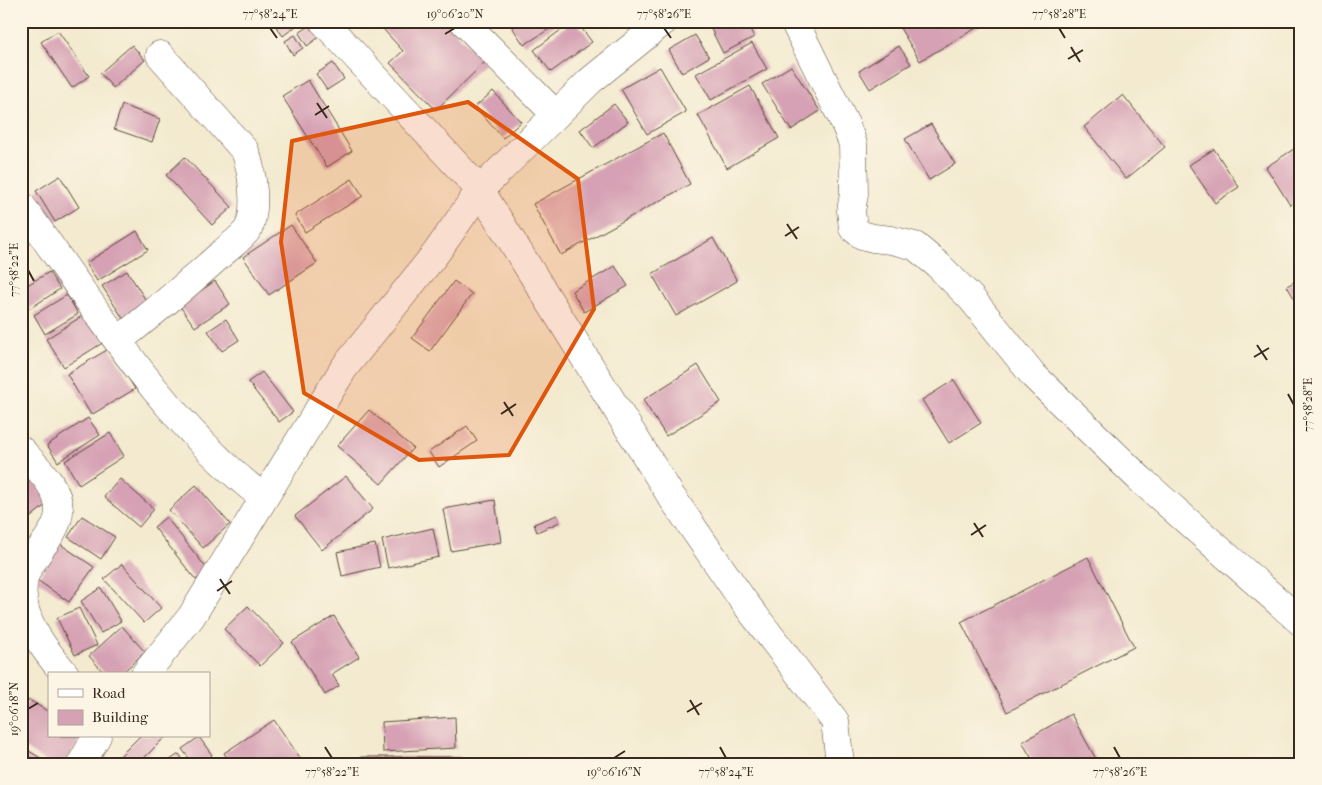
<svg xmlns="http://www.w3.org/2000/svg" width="1322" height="785" viewBox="0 0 1322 785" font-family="'IM FELL French Canon',serif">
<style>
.building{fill:#d6a1b4}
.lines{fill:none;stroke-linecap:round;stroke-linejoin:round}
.minor-casing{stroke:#574739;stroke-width:29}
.minor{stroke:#fff;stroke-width:28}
.marked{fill:#df570d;fill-opacity:0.2;stroke:#df570d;stroke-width:4;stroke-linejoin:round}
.ticks{fill:none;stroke:#3b2a1e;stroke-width:2}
.neatline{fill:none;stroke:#3b2a1e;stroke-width:2}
.ticks-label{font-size:12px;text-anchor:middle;fill:#3b2a1e}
</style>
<rect width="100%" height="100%" fill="#fcf5e5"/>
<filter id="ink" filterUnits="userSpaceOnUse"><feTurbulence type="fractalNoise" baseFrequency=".02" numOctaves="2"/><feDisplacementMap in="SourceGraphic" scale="10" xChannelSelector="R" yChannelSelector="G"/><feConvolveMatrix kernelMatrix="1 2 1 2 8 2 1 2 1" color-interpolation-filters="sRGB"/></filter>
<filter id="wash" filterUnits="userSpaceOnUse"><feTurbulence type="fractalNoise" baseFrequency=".0096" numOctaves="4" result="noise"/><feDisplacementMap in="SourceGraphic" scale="20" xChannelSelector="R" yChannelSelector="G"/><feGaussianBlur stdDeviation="1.12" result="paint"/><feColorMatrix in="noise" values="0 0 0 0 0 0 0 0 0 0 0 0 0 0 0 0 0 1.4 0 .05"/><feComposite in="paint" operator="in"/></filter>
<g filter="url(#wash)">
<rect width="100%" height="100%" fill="#f3eacf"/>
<g id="blocks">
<g class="building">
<polygon points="272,21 292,21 296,26 283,36"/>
<polygon points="394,21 444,21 485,62 436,110 390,63 403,51 384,30"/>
<polygon points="508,21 562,21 524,45"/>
<polygon points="573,21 576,21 592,42 551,72 534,50"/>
<polygon points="721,21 746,21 754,37 723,53 710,27"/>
<polygon points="911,21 988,21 920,61 900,28"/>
<polygon points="311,25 319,37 307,46 299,33"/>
<polygon points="58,31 89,76 72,88 41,42"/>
<polygon points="295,35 303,48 293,55 285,41"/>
<polygon points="695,35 709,57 682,73 669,50"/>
<polygon points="752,43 767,69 711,100 696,74"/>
<polygon points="132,45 145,60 113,88 100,73"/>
<polygon points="899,46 911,64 870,89 859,71"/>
<polygon points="333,63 344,79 327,90 316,74"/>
<polygon points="791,66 820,111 791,130 762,84"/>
<polygon points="660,67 686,112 647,134 621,89"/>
<polygon points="308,80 352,151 327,167 282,96"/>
<polygon points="750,86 779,138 727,168 698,115"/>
<polygon points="493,91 521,122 503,138 475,107"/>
<polygon points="1123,95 1165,147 1126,179 1084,127"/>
<polygon points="614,104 628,122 593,148 580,130"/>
<polygon points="122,105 160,119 152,142 114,129"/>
<polygon points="931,124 955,164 929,180 905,139"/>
<polygon points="663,133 690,184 561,255 533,204"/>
<polygon points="1297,147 1301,152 1301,198 1290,205 1266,167"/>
<polygon points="1214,149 1239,187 1215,203 1189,165"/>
<polygon points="185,157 232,207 212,225 166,175"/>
<polygon points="60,176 79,207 55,222 36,191"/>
<polygon points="352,179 363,196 305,232 295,215"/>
<polygon points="291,225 317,263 269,295 243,257"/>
<polygon points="137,231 148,250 97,281 86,263"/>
<polygon points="713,238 737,281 676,316 652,274"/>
<polygon points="615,266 628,286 584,312 572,291"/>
<polygon points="127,271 151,308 126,323 102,286"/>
<polygon points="49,272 60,289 29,309 21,297 21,289"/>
<polygon points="1301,278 1301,310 1287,286"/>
<polygon points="215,281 230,304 195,327 179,305"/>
<polygon points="454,281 472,294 430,351 412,338"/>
<polygon points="67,295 78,314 45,334 34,315"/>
<polygon points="87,313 104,342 64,367 46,339"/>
<polygon points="226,319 239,340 222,351 208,331"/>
<polygon points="110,348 135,389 91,415 67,374"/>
<polygon points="698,365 721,402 666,436 643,400"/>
<polygon points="262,372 293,412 279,422 248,382"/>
<polygon points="954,380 981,423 949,443 922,400"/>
<polygon points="369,410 413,448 381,484 337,446"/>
<polygon points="88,418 100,435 58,462 47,445"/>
<polygon points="467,426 477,441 439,467 429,452"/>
<polygon points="110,433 124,456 79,485 65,461"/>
<polygon points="346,476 373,509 322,550 295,516"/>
<polygon points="31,477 48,503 21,525 21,484"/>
<polygon points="120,479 154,509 139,527 104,497"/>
<polygon points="196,485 230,524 203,548 169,510"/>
<polygon points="495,500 501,542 451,551 443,509"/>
<polygon points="557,515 560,522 537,532 534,524"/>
<polygon points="82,516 115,537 101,559 68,537"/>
<polygon points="166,517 208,570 196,580 154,527"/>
<polygon points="433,528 439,557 388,568 382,540"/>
<polygon points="60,544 94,567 69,602 37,580"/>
<polygon points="375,544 380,567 342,576 337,552"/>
<polygon points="1088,557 1134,647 1007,712 961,622"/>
<polygon points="122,564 161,608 144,623 104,579"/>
<polygon points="101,588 121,621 101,633 81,601"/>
<polygon points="248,606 284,643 260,666 224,629"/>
<polygon points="79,608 97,645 75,655 57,618"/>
<polygon points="334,616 359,657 332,674 339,686 325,695 292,642"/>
<polygon points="122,626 145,652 121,674 105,674 89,656"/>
<polygon points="29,700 49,712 49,736 82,736 65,764 50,764 21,746 21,713"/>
<polygon points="1071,714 1096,759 1088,764 1035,764 1022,742"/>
<polygon points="455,717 456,748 383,752 382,722"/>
<polygon points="274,720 303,762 300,764 231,764 224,753"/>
<polygon points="140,736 166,736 138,764 120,764 116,760"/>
<polygon points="199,737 212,755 200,764 193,764 182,749"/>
<polygon points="21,752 41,764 21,764"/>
<polygon points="179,754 186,764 164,764"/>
<rect x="361" y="757" width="101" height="7"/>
</g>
</g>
</g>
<g filter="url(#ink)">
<use href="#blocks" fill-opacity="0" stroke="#574739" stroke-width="1"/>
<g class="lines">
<defs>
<g id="minor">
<polyline points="323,21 480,190 671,496 742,599 835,721 840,764"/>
<polyline points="463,21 556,115"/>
<polyline points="794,21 846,126 853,144 854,194 851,211 853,228 862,235 873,238 891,240 915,246 938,265 971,298 1034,376 1141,480 1301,622"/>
<path d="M21,205C95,307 163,421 264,498"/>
<path d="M118,341C153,313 187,285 220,255C229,247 242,238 248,229C258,210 252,169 245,151L160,55"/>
<path d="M21,450C36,467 59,486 59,511C59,523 48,539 41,548C35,558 27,568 24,578C16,615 43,648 65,674"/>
<polyline points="145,674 191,617 344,368 436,253 480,190 590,81 664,21"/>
<polyline points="81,764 97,736"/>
</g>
</defs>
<use href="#minor" class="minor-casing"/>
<use href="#minor" class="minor"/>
</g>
</g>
<path class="marked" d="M468,102L578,179L594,309L509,455L419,460L304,393L281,242L292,141Z"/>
<path class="ticks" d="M270,28L277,38M664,28L671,38M1059,28L1065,38M445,34L455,28M1071,47L1080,62M1068,59L1083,50M317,103L327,118M315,115L329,106M787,224L797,239M785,236L799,227M28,270L34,281M1257,345L1267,360M1254,357L1269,348M1288,394L1294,405M504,402L513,416M501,414L516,404M974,523L983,537M971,535L986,525M220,579L230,594M217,591L232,581M690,700L699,715M28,709L38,703M687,712L702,703M325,747L332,758M720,747L726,758M1114,747L1120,758M614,758L625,751"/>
<rect width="1322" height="785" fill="none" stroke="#fcf5e5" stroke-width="55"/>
<rect x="48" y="672" width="162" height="65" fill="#fcf5e5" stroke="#afa495"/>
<rect x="58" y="689" width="25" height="8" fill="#ffffff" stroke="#afa495"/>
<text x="92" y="698" font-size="15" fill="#3b2a1e">Road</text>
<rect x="58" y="710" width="25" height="15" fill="#d6a1b4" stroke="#afa495"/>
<text x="92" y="722" font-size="15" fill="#3b2a1e">Building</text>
<rect x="28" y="28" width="1266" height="730" class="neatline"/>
<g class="ticks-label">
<text x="270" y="18">77°58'24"E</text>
<text x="455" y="18">19°06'20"N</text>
<text x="664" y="18">77°58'26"E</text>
<text x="1059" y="18">77°58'28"E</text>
<text transform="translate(14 270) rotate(-90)" y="4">77°58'22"E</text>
<text transform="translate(1308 405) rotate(-90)" y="4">77°58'28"E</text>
<text transform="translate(14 709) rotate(-90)" y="4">19°06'18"N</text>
<text x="332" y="776">77°58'22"E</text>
<text x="614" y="776">19°06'16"N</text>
<text x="726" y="776">77°58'24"E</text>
<text x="1120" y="776">77°58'26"E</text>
</g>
</svg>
